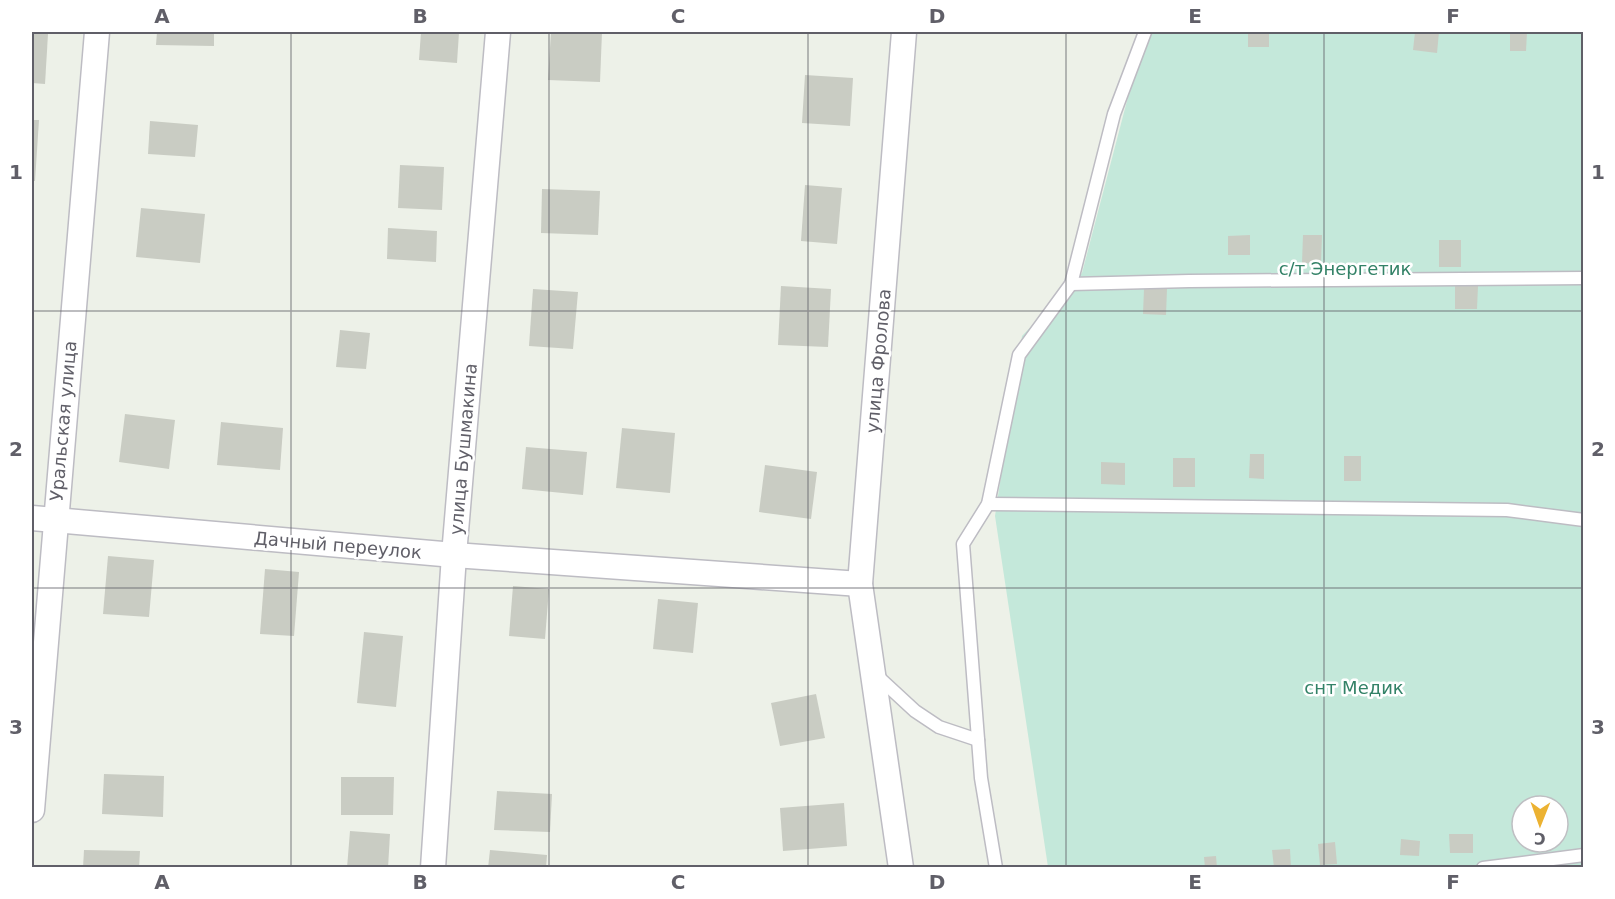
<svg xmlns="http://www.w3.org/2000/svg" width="1615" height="899" viewBox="0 0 1615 899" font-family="'DejaVu Sans',sans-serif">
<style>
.green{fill:#c4e8da;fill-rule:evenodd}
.building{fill:#c9ccc3}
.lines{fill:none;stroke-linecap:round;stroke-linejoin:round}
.service-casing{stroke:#bdbcc3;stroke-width:15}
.minor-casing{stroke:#bdbcc3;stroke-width:27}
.service{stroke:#fff;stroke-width:12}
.minor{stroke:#fff;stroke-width:24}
.grid{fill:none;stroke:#605f68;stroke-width:1.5;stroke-opacity:0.55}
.labels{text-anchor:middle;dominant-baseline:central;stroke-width:5;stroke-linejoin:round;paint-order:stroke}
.park-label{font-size:18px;fill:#338267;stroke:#fff}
.street-label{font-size:18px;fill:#605f68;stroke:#fff}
.neatline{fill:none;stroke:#605f68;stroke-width:2}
.grid-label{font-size:20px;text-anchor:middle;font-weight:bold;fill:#605f68}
</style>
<rect width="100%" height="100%" fill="#edf1e8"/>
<path class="green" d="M1145,32H1583V867H1048L995,516L1022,336L1082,273ZM1522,806H1558V842H1522Z"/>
<g class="building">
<polygon points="157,32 214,32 214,46 156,45"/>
<polygon points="421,32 459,32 457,63 419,60"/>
<polygon points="551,32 602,32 600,82 548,80"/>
<rect x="1248" y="32" width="21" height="15"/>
<polygon points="1415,32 1439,32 1437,53 1413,50"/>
<polygon points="1510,32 1527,32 1526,51 1510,51"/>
<polygon points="32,33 48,34 45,84 32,83"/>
<polygon points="805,75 853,78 850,126 802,123"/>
<polygon points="32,120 39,120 35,181 32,181"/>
<polygon points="150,121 198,125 195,157 148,154"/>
<polygon points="400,165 444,167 442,210 398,208"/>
<polygon points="805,185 842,188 837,244 801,241"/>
<polygon points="542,189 600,191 598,235 541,233"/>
<polygon points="141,208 205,214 200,263 136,257"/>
<polygon points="388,228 437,231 436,262 387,259"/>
<polygon points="1250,235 1250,255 1228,255 1228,236"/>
<polygon points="1303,235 1322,235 1321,264 1302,263"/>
<rect x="1439" y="240" width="22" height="27"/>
<polygon points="1455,285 1478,286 1477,309 1455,309"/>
<polygon points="781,286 831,289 828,347 778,345"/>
<polygon points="533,289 578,292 573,349 529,346"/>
<polygon points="1144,289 1167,289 1166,315 1143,314"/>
<polygon points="340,330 370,333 366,369 336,367"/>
<polygon points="125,414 175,420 169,469 119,462"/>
<polygon points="221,422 283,428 280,470 217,465"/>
<polygon points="622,428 675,433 670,493 616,488"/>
<polygon points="526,447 587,452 583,495 522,489"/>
<polygon points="1250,454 1264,454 1264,479 1249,478"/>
<rect x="1344" y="456" width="17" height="25"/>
<rect x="1173" y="458" width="22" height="29"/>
<polygon points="1101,462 1125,463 1125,485 1101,484"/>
<polygon points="765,465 817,472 811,519 759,512"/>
<polygon points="108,556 154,560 149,617 103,614"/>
<polygon points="265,569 299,572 294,636 260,634"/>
<polygon points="513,586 549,589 545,639 509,636"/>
<polygon points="658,599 698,603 693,653 653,649"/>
<polygon points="364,632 403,636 396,707 357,703"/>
<polygon points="816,694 825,738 780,746 771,703"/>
<polygon points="104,774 164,776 163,817 102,814"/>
<polygon points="341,777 394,777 393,815 341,815"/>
<polygon points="497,791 552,794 550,832 494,830"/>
<polygon points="844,803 847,846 783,851 780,808"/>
<polygon points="350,831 390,834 388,868 347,868"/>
<polygon points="1449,834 1473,834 1473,853 1450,853"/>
<polygon points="1401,839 1420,841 1419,856 1400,855"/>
<polygon points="1335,842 1337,864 1320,865 1318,844"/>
<polygon points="1290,849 1291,868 1274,868 1272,850"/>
<polygon points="84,850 140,851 139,868 83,868"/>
<polygon points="490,850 547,855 546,868 488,868"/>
<polygon points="1216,856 1217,868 1205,868 1204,857"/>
</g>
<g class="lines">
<defs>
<g id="service">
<polyline points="1071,284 1189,281 1584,278"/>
<polyline points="988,504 1507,510 1584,520"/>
<polyline points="876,675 915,711 939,727 978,740"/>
<polyline points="996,868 981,778 963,544 988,504 1019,355 1071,284 1114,114 1145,32"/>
<polyline points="1483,868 1584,855"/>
</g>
<g id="minor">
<polyline points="32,518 454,555 860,584"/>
<polyline points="32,810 97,32"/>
<polyline points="433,868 454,555 498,32"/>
<polyline points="901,868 860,584 904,32"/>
</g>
</defs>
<use href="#service" class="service-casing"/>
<use href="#minor" class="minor-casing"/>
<use href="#service" class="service"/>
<use href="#minor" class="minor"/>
</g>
<path class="grid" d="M291,32V868M549,32V868M808,32V868M1066,32V868M1324,32V868M32,311H1584M32,588H1584"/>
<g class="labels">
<g class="park-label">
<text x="1345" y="268">с/т Энергетик</text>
<text x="1354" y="687">снт Медик</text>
</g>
<g class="street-label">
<text transform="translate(878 361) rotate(-85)">улица Фролова</text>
<text transform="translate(63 421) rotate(-85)">Уральская улица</text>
<text transform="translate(463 449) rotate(-85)">улица Бушмакина</text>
<text transform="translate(338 545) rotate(5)">Дачный переулок</text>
</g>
</g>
<rect width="1615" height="899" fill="none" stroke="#ffffff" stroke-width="66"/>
<g transform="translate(1540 824) rotate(181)"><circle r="28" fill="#ffffff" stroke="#bfbfc3" stroke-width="1.5"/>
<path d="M0-4.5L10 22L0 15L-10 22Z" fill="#ecb232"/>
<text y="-9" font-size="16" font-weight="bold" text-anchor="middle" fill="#605f68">С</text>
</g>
<rect x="33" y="33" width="1549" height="833" class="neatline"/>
<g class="grid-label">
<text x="162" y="23">A</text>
<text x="420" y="23">B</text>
<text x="678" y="23">C</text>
<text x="937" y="23">D</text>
<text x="1195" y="23">E</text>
<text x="1453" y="23">F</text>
<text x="16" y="179">1</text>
<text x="1598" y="179">1</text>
<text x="16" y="456">2</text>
<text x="1598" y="456">2</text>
<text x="16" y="734">3</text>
<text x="1598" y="734">3</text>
<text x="162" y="889">A</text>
<text x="420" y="889">B</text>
<text x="678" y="889">C</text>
<text x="937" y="889">D</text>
<text x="1195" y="889">E</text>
<text x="1453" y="889">F</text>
</g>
</svg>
